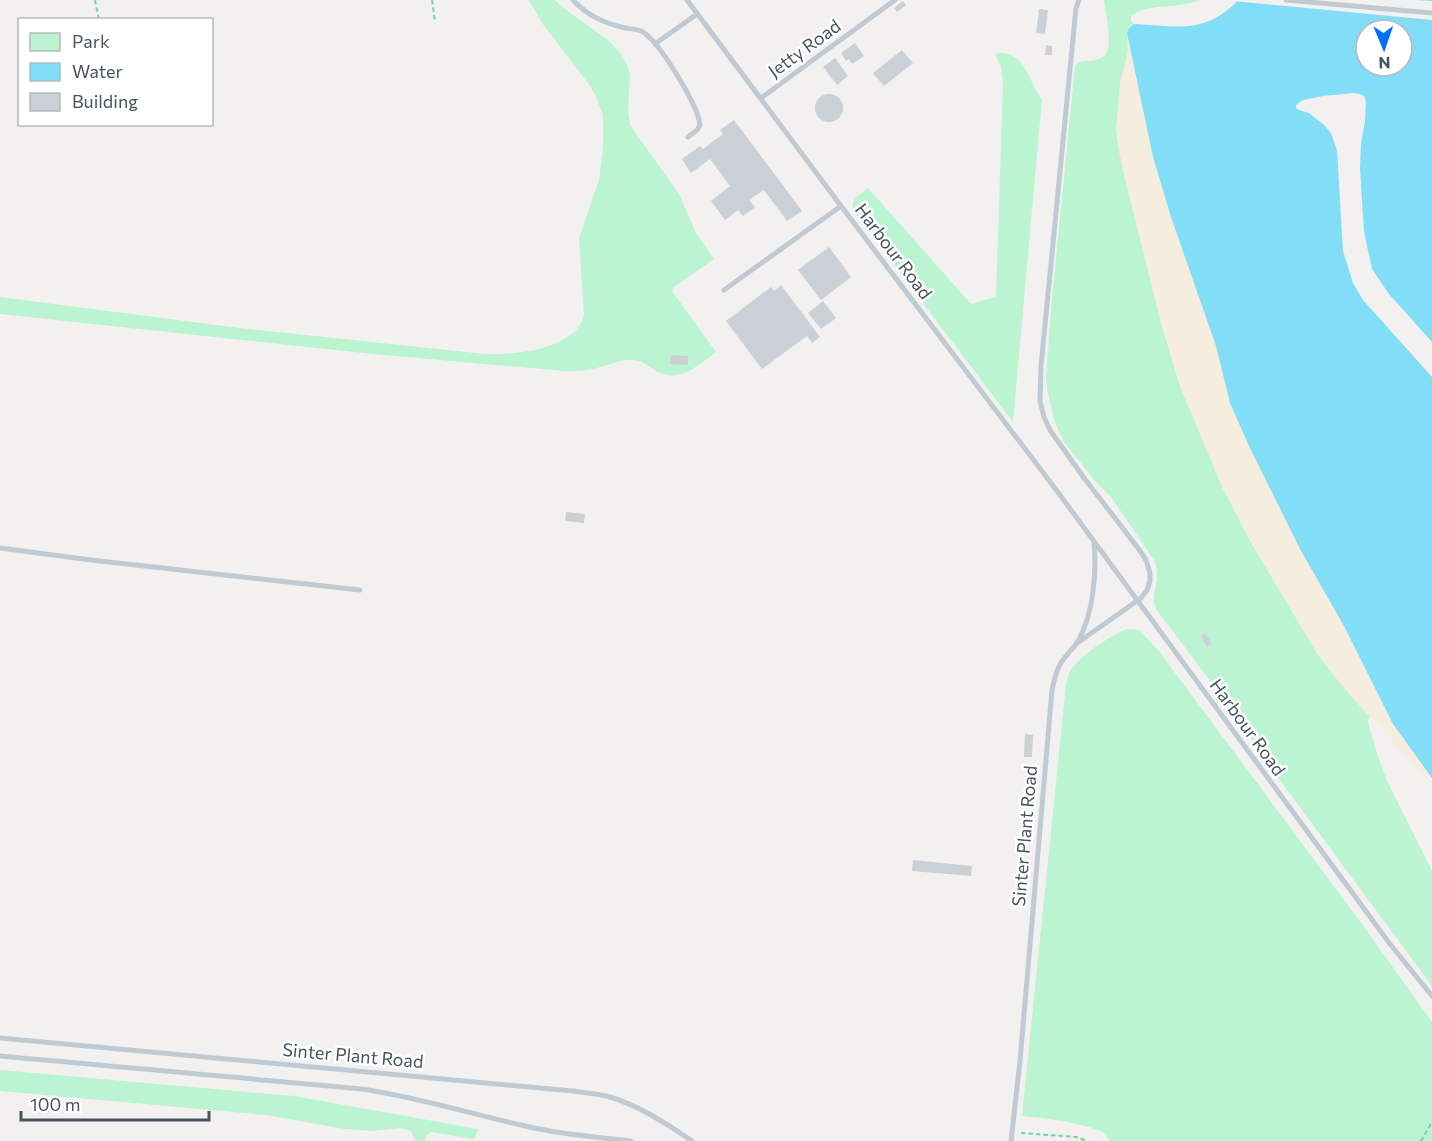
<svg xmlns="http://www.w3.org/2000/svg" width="1432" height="1141" viewBox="0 0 1432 1141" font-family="Commissioner,sans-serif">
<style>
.green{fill:#baf4d1}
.sand{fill:#f5eedf}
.water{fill:#82ddf6;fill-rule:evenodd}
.pier{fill:#f3f0f0}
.building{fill:#cbcfd6}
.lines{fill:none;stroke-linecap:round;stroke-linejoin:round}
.path{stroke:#6ed6a3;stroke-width:2;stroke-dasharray:4.5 3;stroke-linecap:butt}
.service{stroke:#bfcad3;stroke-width:5}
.labels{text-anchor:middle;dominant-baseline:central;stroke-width:5;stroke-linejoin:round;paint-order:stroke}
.street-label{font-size:18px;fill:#465360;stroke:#fff}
</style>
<rect width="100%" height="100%" fill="#f3f0f0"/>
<g class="green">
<path d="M529,0H555L562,7L608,40L622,55L628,67L630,76L628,110L630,125L679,194L696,233L714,259L674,287L672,291L716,352C698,365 681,383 658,372C646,366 644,359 628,360C616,361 604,367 592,369C583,371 573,371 564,371L373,354L0,314V297L239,328L485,354C514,355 576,350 584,315L579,238L599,180L603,148V115L595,94L588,83L542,23Z"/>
<path d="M1104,0H1201C1194,2 1187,4 1181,5C1165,7 1144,6 1131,16V21L1134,24L1130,26L1128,52L1116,129L1119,151L1160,319L1180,386L1223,488L1252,544L1317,653C1333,675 1350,696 1369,715L1368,722L1378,757L1387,781L1432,871V986L1262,756L1245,727L1156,609C1149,592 1163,580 1154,560L1111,497L1097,483L1064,442L1054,420L1047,389L1046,376L1052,299L1075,66L1079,62C1086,60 1096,62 1103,57C1115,50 1105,12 1104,0Z"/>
<path d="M1001,53C1027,54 1028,82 1042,99L1013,422L857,216C847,201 857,197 868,188L971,304L996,297L1003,84L1001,67L995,54Z"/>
<path d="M1127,629L1139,630L1158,650L1362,924L1432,1022V1141H1110C1108,1139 1105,1135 1104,1133C1091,1124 1039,1117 1022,1116L1066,684C1068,677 1069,671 1074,666C1083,654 1113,634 1127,629Z"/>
<polygon points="0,1070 294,1096 478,1129 475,1138 472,1139 431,1132 426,1136 425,1141 414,1141 412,1132 408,1130 400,1128 373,1131 345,1129 266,1115 0,1091"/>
</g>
<path class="sand" d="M1238,0L1366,30V66L1432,342V784L1353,698L1328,668L1317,653L1252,544L1223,489L1180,386L1160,319L1122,167L1116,129L1120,83L1128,52L1127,33L1130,26L1134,24C1176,26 1206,35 1238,0Z"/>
<path class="water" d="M1238,0H1432V778L1393,724L1344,626L1300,549L1249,446L1230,403L1216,346L1171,217L1153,157L1127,33C1128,29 1130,26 1134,24C1176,26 1206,35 1238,0ZM1366,30H1402V66H1366Z"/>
<g class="pier">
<polygon points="1234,0 1416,0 1432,1 1432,20 1232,1"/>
<polygon points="1354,93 1360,94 1364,96 1366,102 1365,121 1361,144 1360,168 1364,232 1372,269 1389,294 1432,342 1432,377 1363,300 1353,283 1343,251 1337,150 1331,133 1323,124 1309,113 1299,110 1296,108 1296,105 1303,100 1323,96"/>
</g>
<g class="building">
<polygon points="903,1 906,5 897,12 894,8"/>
<polygon points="1039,9 1048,10 1045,34 1036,33"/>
<polygon points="855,43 864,56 852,64 849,59 846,61 841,53"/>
<polygon points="1046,45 1052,46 1052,55 1045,55"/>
<polygon points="902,50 913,63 884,86 873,73"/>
<polygon points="835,58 848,76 837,85 823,67"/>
<circle cx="829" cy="108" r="14"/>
<polygon points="734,120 802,211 787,221 764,190 749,200 755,207 743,216 738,210 725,220 711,201 730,186 710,159 691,173 682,159 700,146 703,149 723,134 720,130"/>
<polygon points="829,247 851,277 821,300 798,270"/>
<polygon points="781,285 820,337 812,343 807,336 762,369 726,321 771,287 774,291"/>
<polygon points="823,301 836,318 821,329 808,313"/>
<polygon points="671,355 688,356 688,365 670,364"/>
<polygon points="566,512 585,514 584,523 565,521"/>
<polygon points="1205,633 1212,644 1207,647 1201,636"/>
<polygon points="1025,734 1033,735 1032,757 1024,757"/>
<polygon points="913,860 972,866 971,876 912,871"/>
</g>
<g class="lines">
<g class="path">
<polyline points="95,0 99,20"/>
<polyline points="432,0 435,22"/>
<polyline points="1021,1133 1076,1137 1088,1141"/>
<polyline points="1421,1141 1432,1122"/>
</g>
<g class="service">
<path d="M573,0C588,16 604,23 625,28C631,29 638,29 643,32C660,43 698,105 700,125L697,130L688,137"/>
<polyline points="687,0 841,206 1057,491 1390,944 1432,996"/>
<polyline points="1286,0 1432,13"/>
<polyline points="655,44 697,14"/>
<polyline points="761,98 895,0"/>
<polyline points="724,290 841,206"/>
<polyline points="0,548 91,560 360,590"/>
<polyline points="1076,644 1141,598 1147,590 1150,581 1150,573 1146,560 1138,548 1084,478 1050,430 1044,417 1040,401 1041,366 1071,59 1076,8 1079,0"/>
<path d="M0,1038L573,1091C585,1093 598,1094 610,1097C640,1106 667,1124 692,1141"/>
<path d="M0,1056L362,1089C416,1097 468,1113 521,1125C557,1134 594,1137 631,1141"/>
<path d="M1011,1141L1020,1061L1052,690C1054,680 1056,670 1061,663C1065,656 1071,651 1076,644C1093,618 1097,573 1094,543"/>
</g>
</g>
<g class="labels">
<g class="street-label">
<text transform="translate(804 48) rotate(-36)">Jetty Road</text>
<text transform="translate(894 251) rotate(53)">Harbour Road</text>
<text transform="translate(1248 727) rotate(54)">Harbour Road</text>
<text transform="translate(1024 836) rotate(-85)">Sinter Plant Road</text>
<text transform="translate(353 1055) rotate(5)">Sinter Plant Road</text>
</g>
</g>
<rect x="18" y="18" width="195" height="108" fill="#ffffff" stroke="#b5babf" stroke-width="1.5"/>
<rect x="30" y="33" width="30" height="18" fill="#baf4d1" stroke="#b5babf" stroke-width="1.5"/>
<text x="72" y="48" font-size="18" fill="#465360">Park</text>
<rect x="30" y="63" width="30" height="18" fill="#82ddf6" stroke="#b5babf" stroke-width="1.5"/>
<text x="72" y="78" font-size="18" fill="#465360">Water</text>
<rect x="30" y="93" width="30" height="18" fill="#cbcfd6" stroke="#b5babf" stroke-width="1.5"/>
<text x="72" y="108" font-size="18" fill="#465360">Building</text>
<g transform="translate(1384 48) rotate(178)"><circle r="28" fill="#ffffff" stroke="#b5babf" stroke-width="1.5"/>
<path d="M0-4.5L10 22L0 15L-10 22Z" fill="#056ef8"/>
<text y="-9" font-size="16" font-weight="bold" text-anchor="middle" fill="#465360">N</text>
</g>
<path d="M21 1111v9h188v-9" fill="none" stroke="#465360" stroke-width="3"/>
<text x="30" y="1111" font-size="18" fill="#465360" stroke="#ffffff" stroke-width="4.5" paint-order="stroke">100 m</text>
</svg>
